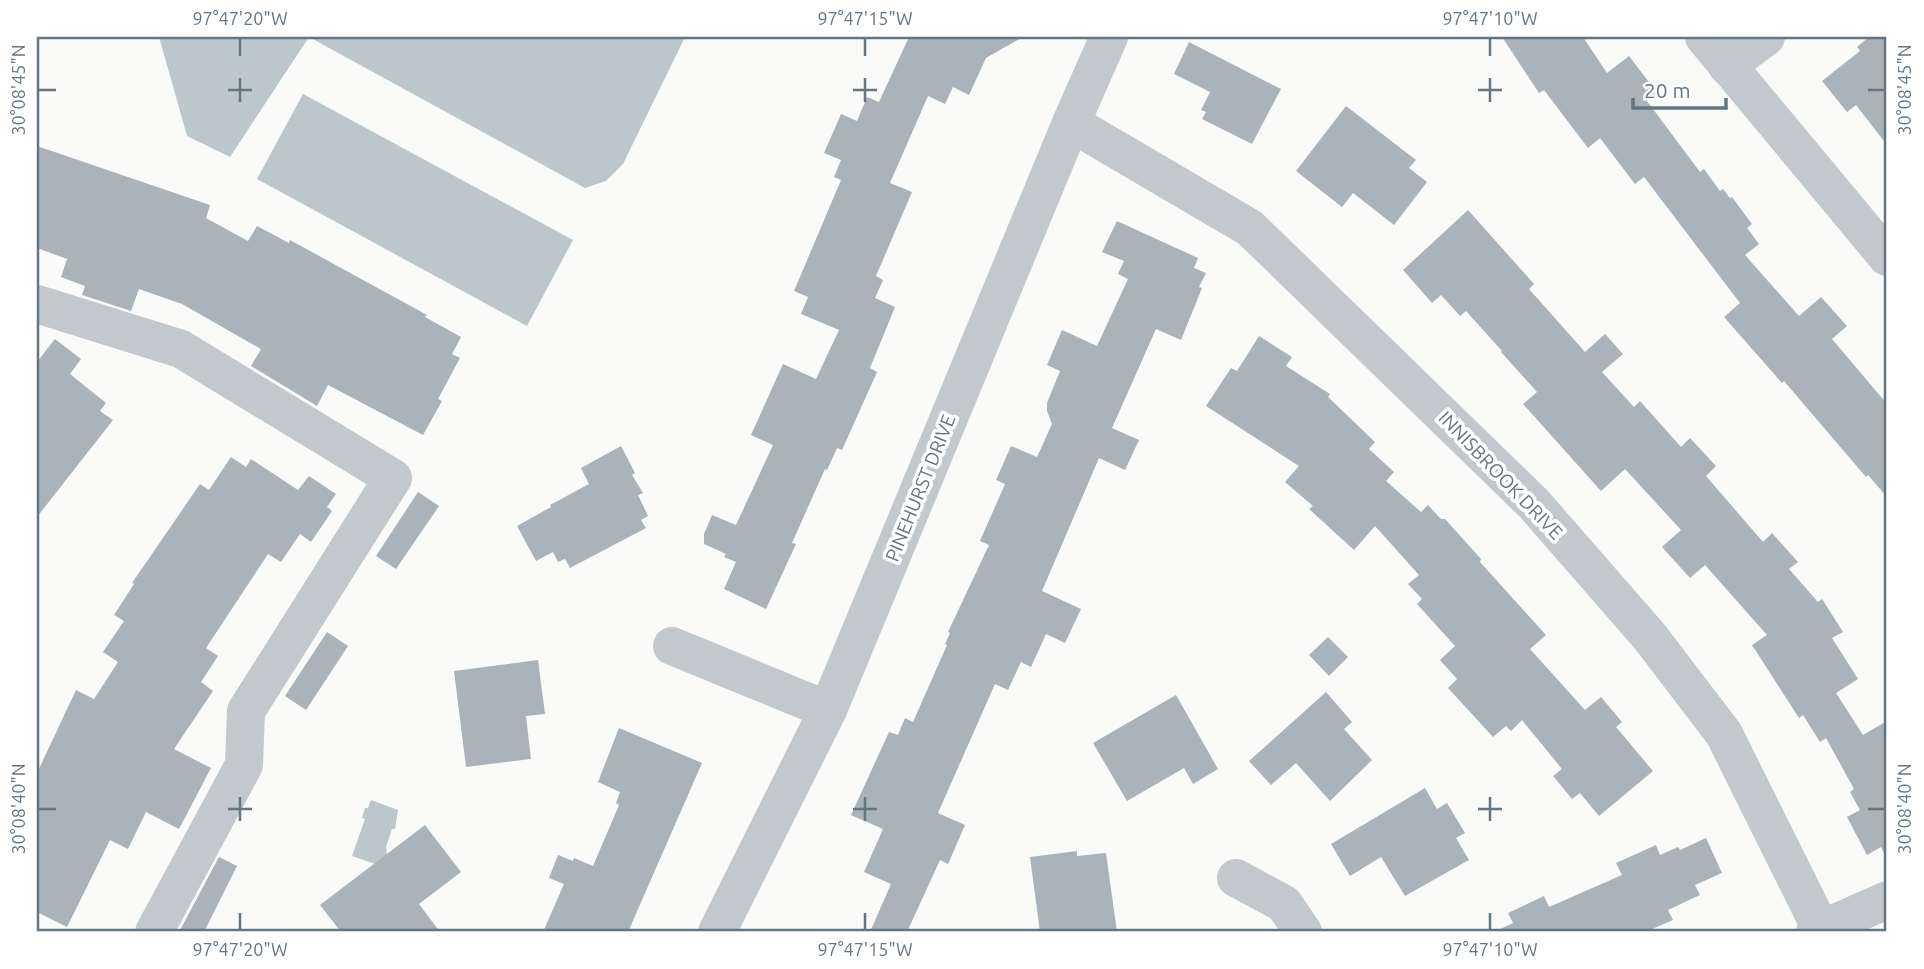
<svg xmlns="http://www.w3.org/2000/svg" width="1924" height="969" viewBox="0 0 1924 969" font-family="Ubuntu,sans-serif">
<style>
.water{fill:#bbc7cb}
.building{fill:#aab3b9}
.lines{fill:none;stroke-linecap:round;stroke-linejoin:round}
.minor{stroke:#c3c8cc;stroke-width:38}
.ticks{fill:none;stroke:#657683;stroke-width:2.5}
.labels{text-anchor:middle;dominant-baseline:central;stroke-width:7;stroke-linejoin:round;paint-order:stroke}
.street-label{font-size:19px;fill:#657683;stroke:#fff}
.neatline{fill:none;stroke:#657683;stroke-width:2.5}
.ticks-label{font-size:18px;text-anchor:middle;fill:#657683}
</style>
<rect width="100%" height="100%" fill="#fafaf8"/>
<g class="water">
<polygon points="159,37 685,37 623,164 606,181 585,188 309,37 230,157 187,136"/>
<polygon points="303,94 573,240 527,326 257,179"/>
<polygon points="371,800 398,810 395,829 392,829 386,847 388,861 381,866 352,856 365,819 362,818 365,808 368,808"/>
</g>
<g class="building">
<polygon points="909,37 1023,37 986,58 969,95 953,87 945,104 928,96 890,183 912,192 876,276 883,280 875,298 895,307 870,368 877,372 842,450 837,448 827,470 825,469 792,543 796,544 766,609 724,589 736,562 724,557 726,554 704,544 704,534 712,515 736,525 773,445 751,435 783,364 816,379 839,330 801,314 808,297 794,291 841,180 834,177 841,160 824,153 841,114 857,121 867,97 879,102"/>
<polygon points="1502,37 1583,37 1607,73 1629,56 1658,94 1647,101 1700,172 1704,169 1720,191 1723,189 1730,198 1732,197 1752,224 1747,228 1759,244 1745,255 1799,316 1821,297 1847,326 1832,339 1887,404 1887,497 1868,475 1866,477 1784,381 1782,383 1724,317 1740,303 1644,177 1635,184 1600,138 1588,148 1544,90 1539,93"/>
<polygon points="1869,37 1887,37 1887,145 1856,105 1847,112 1822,81 1860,51 1857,47"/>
<polygon points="1189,42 1281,89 1252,144 1202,119 1206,112 1201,110 1210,92 1174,74"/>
<polygon points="1346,106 1416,160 1409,168 1427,182 1394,225 1353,193 1342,207 1296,171"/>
<polygon points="37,146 210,205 206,218 248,241 257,226 289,243 290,240 427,315 425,317 461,337 452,354 460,358 438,399 442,401 423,435 328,385 317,406 251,366 261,349 182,304 139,289 131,311 82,295 85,286 61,277 67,259 37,248"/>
<polygon points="1468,210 1534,284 1529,289 1585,352 1605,334 1623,354 1602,372 1634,407 1640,401 1681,447 1690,438 1716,466 1706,476 1763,542 1772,533 1798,562 1789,569 1818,602 1822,599 1843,632 1832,638 1858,679 1836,693 1863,735 1887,721 1887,859 1881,847 1867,855 1847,817 1860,810 1850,792 1854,789 1826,738 1820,742 1803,715 1799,718 1752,645 1767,635 1705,565 1690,578 1662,547 1681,530 1625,469 1601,491 1523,404 1537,392 1501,352 1502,351 1466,311 1460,316 1441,295 1432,303 1403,270"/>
<polygon points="1117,221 1198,258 1194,268 1206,273 1199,287 1202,288 1181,340 1156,329 1112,428 1139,440 1125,470 1099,458 1042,591 1081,609 1065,643 1046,634 1031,667 1021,662 1008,690 995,684 938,813 965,825 948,864 940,860 907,932 870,932 891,884 864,872 883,829 851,815 889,732 898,735 905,718 913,722 947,645 945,644 950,633 948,632 989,545 980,541 1005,484 996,480 1011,446 1037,457 1052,424 1047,411 1047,403 1060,371 1047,365 1062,330 1097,346 1128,279 1118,274 1124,261 1102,252"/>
<polygon points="1259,336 1292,357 1286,366 1330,394 1328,397 1375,442 1369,449 1394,472 1386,481 1421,512 1428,505 1441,519 1445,519 1481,559 1480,562 1546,635 1530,649 1585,710 1601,697 1622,722 1616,727 1653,771 1599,816 1580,793 1572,799 1553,776 1562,769 1522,720 1511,731 1506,726 1493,737 1448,688 1457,679 1440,660 1455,646 1417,604 1422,599 1408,584 1419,575 1375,526 1354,550 1309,509 1313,506 1285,482 1299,466 1206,406 1231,368 1237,371"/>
<polygon points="55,339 81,359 70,374 106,403 100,411 113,420 37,517 37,362"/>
<polygon points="621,446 635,473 632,475 643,493 638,495 648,516 641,520 646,528 570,568 565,559 558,562 553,552 536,561 517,526 551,507 550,505 589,484 581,468"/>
<polygon points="231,457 246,467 251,459 298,490 309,476 336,494 327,507 332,511 311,542 300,534 281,562 268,554 206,648 218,656 201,682 213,691 174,749 211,768 179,829 146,812 128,849 110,840 67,927 37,912 37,773 76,690 94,699 118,662 103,652 124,621 114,615 134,584 132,583 200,484 209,490"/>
<polygon points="418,492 439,506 396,569 376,556"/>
<polygon points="327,632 348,646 306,710 285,696"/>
<polygon points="1328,637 1348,657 1329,676 1309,655"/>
<polygon points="538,660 545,714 526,716 531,759 466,767 454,671"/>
<polygon points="1326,692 1352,722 1344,729 1372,760 1330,801 1296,763 1271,785 1249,761"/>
<polygon points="1176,695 1218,769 1193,784 1184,768 1127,801 1093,743"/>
<polygon points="619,728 702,763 628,932 543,932 564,884 549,878 558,855 573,861 574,858 593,866 619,805 616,803 620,792 598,782"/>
<polygon points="1425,788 1437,809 1447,803 1465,833 1456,838 1469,860 1405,896 1381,857 1350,876 1331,844"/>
<polygon points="425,825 461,872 419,904 440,932 341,932 320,905"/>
<polygon points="1706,838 1722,873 1695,885 1700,895 1668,910 1673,920 1645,932 1494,932 1513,923 1508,913 1544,896 1549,907 1622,875 1616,863 1656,845 1660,855 1678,847 1680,850"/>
<polygon points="1077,851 1077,856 1106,853 1117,932 1040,932 1030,857"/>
<polygon points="219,857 237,866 204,932 179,932"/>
</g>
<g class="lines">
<g class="minor">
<polyline points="1704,37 1887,257"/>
<polyline points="1727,66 1766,37"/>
<polyline points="1071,123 1250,228 1534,504 1650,637 1724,734 1821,929"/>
<polyline points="37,304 181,349 393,478 246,711 244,765 154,932"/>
<polyline points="672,646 828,710"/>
<polyline points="1236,878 1284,904 1303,932"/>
<polyline points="717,932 828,710 1071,123 1109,37"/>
<polyline points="1815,932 1887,900"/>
</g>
</g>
<path class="ticks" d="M240,38V56M865,38V56M1490,38V56M240,78V102M865,78V102M1490,78V102M38,90H56M228,90H252M853,90H877M1478,90H1502M1868,90H1885M240,797V821M865,797V821M1490,797V821M38,809H56M228,809H252M853,809H877M1478,809H1502M1868,809H1885M240,913V930M865,913V930M1490,913V930"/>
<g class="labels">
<g class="street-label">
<text transform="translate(1501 475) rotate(46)">INNISBROOK DRIVE</text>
<text transform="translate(920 488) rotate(-68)">PINEHURST DRIVE</text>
</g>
</g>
<rect width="1924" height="969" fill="none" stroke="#ffffff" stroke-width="77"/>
<path d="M1633 98v10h93v-10" fill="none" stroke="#657683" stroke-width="3.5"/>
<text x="1644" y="98" font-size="21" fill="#657683" stroke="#ffffff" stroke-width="5" paint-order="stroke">20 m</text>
<rect x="38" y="38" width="1847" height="892" class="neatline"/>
<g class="ticks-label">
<text x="240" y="25">97°47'20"W</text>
<text x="865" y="25">97°47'15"W</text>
<text x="1490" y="25">97°47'10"W</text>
<text transform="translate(19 90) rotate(-90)" y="6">30°08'45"N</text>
<text transform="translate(1905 90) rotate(-90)" y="6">30°08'45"N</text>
<text transform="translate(19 809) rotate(-90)" y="6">30°08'40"N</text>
<text transform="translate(1905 809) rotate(-90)" y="6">30°08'40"N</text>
<text x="240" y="956">97°47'20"W</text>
<text x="865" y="956">97°47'15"W</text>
<text x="1490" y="956">97°47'10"W</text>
</g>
</svg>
